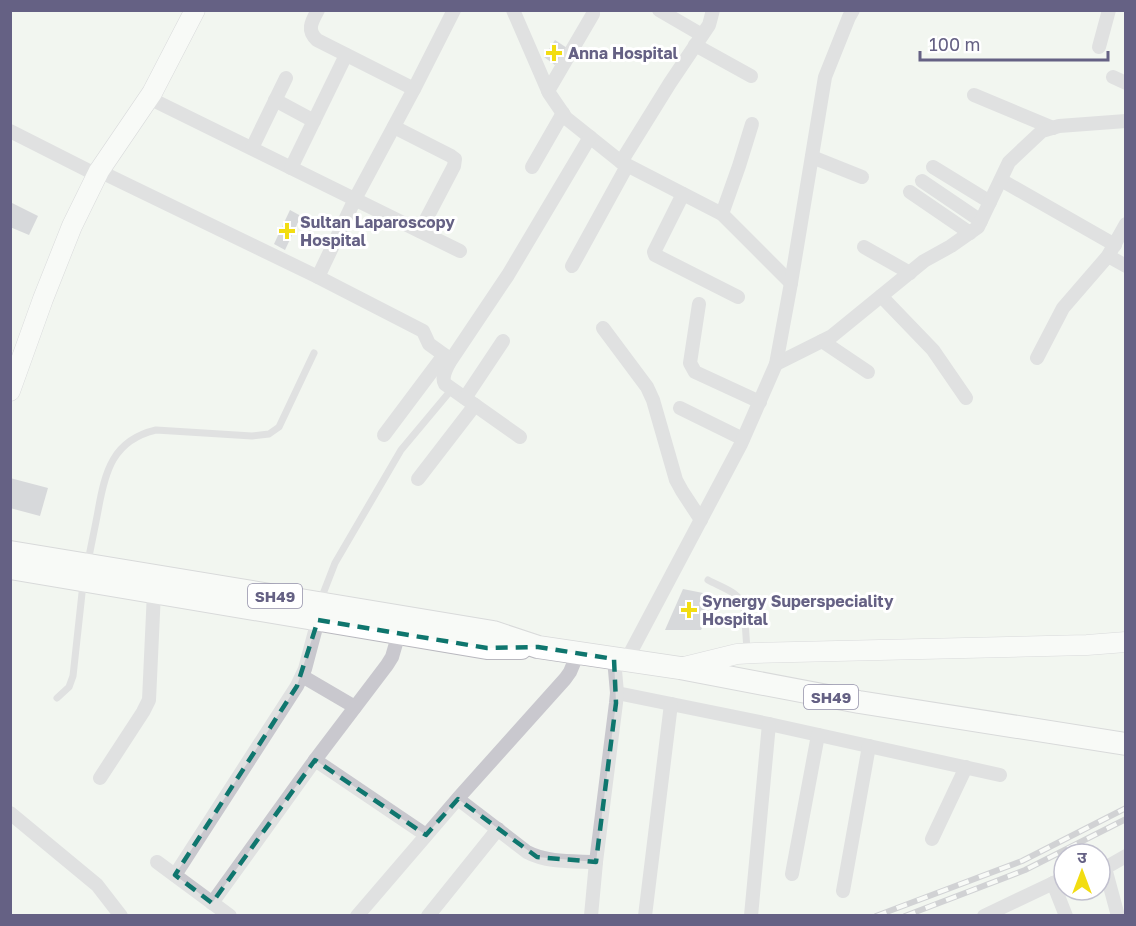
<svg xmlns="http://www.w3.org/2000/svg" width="1136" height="926" viewBox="0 0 1136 926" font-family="'Golos Text','Noto Sans Devanagari',sans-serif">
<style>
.building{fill:#b6b6c0}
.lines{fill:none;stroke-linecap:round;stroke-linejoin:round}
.secondary-casing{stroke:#bbbac2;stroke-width:21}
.primary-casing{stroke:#b9b8bf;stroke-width:24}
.lane{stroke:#c9c8ce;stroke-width:7}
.street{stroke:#c9c8ce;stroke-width:14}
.secondary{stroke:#fff;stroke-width:20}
.primary{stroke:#fff;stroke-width:22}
.rail-casing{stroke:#a8a7b2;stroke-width:6}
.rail{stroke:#fff;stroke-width:4;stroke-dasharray:11;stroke-linecap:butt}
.marked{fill:none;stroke:#0f766e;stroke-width:4.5;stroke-dasharray:12 8;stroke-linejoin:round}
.poi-dot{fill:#f2dd12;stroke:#fff;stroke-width:2}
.labels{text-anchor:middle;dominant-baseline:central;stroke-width:6;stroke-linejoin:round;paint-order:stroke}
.shield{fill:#fff;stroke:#9390a9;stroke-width:1.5}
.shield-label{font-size:15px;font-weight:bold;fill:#656184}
.poi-label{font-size:16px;font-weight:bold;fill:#656184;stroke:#fff;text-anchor:start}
</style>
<rect width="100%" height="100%" fill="#f2f5f0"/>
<g class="building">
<polygon points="555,40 567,48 555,65 544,57"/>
<polygon points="10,202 38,216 29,235 10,227"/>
<polygon points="290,210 301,216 285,250 274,244"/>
<polygon points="10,478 48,488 40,516 10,508"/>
<polygon points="683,589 718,596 701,630 665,630"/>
</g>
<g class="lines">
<defs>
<g id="secondary">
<polyline points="10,391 43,299 72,226 99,171 152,93 195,10"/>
<polyline points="680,668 737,654 755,653 1087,645 1126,642"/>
</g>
<g id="primary">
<polyline points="10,552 493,632 538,647 680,668 859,702 1126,744"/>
<polyline points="10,568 487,648 521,648"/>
</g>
</defs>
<use href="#secondary" class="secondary-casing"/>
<use href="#primary" class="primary-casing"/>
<g class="lane">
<path d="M88,562C91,545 95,528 98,511C105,471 113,440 156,430L252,436L269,434L279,427L314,353"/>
<path d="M708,580C720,587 740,592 744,607L747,650"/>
<polyline points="321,599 335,563 401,450 452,389"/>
<polyline points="57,698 69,687 73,676 83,584"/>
</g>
<g class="street">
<path d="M318,10C312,21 306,30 317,40L414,89"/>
<polyline points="513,10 549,93 566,118 621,162 722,214 791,283"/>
<polyline points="659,10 702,35"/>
<polyline points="695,45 751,76"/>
<polyline points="1099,47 1109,10"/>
<polyline points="1113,77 1126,83"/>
<polyline points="548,91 593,14 593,10"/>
<polyline points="974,95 1053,128"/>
<polyline points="149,98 460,251"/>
<polyline points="275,100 314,121"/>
<polyline points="394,127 451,156 455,159 454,166 420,231"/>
<polyline points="10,131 97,175"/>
<polyline points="252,148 286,78"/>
<polyline points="812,157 862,177"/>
<polyline points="621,162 670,83 709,25 713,10"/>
<polyline points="532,167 563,113"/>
<polyline points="933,167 990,202"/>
<polyline points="291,168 346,55"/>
<path d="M99,171L318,277L423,331L429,344L447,357L449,363C446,370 441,377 445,384L520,437"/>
<polyline points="1001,180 1115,245"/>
<polyline points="922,181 981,221"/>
<polyline points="910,192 970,233"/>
<polyline points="683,194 654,252 655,255 738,297"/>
<polyline points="722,214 739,166 752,124"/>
<polyline points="864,247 910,273"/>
<polyline points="1108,256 1126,266"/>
<polyline points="572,266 627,166"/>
<polyline points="318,277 355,199 414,89 454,10"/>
<polyline points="881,296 933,350 966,398"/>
<polyline points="699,304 690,363 695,372 760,402"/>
<polyline points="603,328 647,387 653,400 676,480 682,491 701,520"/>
<polyline points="822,341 868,372"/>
<polyline points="1037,358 1063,308 1108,256 1126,224"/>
<polyline points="449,363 508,275 590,137"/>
<polyline points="776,364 832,336 924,261 951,246 978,227 1009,162 1042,131 1059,126 1126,121"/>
<polyline points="465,398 503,341"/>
<polyline points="680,408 743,439"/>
<polyline points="384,435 444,355"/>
<polyline points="418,479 475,405"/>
<polyline points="626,661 741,444 776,364 791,283 825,77 849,17 853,10"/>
<polyline points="302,676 355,707"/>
<polyline points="617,693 769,724 1000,775"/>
<polyline points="315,760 426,835"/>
<polyline points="100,778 143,712 149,700 154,592"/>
<path d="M458,799L527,852C548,863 573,861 596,862"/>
<polyline points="10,813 97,885 121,916"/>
<polyline points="932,839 966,767"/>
<polyline points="157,862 230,916"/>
<polyline points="1100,868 1105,868 1126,856"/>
<polyline points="1105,868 1118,916"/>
<polyline points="792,874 818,735"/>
<polyline points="175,875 297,686 305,669 318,620"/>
<polyline points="1053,883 1066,916"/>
<polyline points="843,891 869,746"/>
<polyline points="212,903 315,760 387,665 392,657 399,633"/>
<polyline points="357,916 460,796 565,679 570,672 578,653"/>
<polyline points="428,916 498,829"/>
<polyline points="591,916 596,862 616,703 617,693 614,659"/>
<polyline points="645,916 671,704"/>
<polyline points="751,916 769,724"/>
<polyline points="984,916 1064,878"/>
</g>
<use href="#secondary" class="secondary"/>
<use href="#primary" class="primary"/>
<defs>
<g id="rail">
<polyline points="876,916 1022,861 1126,808"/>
<polyline points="905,916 1025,870 1126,819"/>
</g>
</defs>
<use href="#rail" class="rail-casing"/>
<use href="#rail" class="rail"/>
</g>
<path d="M0 0H1136V926H0ZM318,620L487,648L538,647L614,659L616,703L596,862L537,857L458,799L426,835L315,760L212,903L175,875L297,686Z" fill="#f2f5f0" fill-opacity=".55" fill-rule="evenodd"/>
<path class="marked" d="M318,620L487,648L538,647L614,659L616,703L596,862L537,857L458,799L426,835L315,760L212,903L175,875L297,686Z"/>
<g class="poi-dot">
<path d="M551 44h6v6h6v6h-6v6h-6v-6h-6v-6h6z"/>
<path d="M284 222h6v6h6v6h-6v6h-6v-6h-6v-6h6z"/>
<path d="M686 601h6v6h6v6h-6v6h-6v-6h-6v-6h6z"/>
</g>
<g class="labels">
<g class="shield">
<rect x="248" y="584" width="54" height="24" rx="4.5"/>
<rect x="804" y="685" width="54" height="24" rx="4.5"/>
</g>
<g class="shield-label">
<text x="275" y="596">SH49</text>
<text x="831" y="697">SH49</text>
</g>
<g class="poi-label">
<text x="568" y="53">Anna Hospital</text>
<text x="300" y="222">Sultan Laparoscopy<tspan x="300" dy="18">Hospital</tspan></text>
<text x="702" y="601">Synergy Superspeciality<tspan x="702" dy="18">Hospital</tspan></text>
</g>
</g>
<rect width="1136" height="926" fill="none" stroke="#656184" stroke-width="24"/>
<g transform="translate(1082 872)"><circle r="28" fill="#ffffff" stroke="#c1c0ce" stroke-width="1.5"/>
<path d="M0-4.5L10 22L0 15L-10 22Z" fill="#f2dd12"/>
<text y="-9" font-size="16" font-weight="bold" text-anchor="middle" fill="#656184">उ</text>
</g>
<path d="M920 51v9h188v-9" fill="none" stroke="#656184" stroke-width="3"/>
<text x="929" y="51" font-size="18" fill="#656184" stroke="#ffffff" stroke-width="4.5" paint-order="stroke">100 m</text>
</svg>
